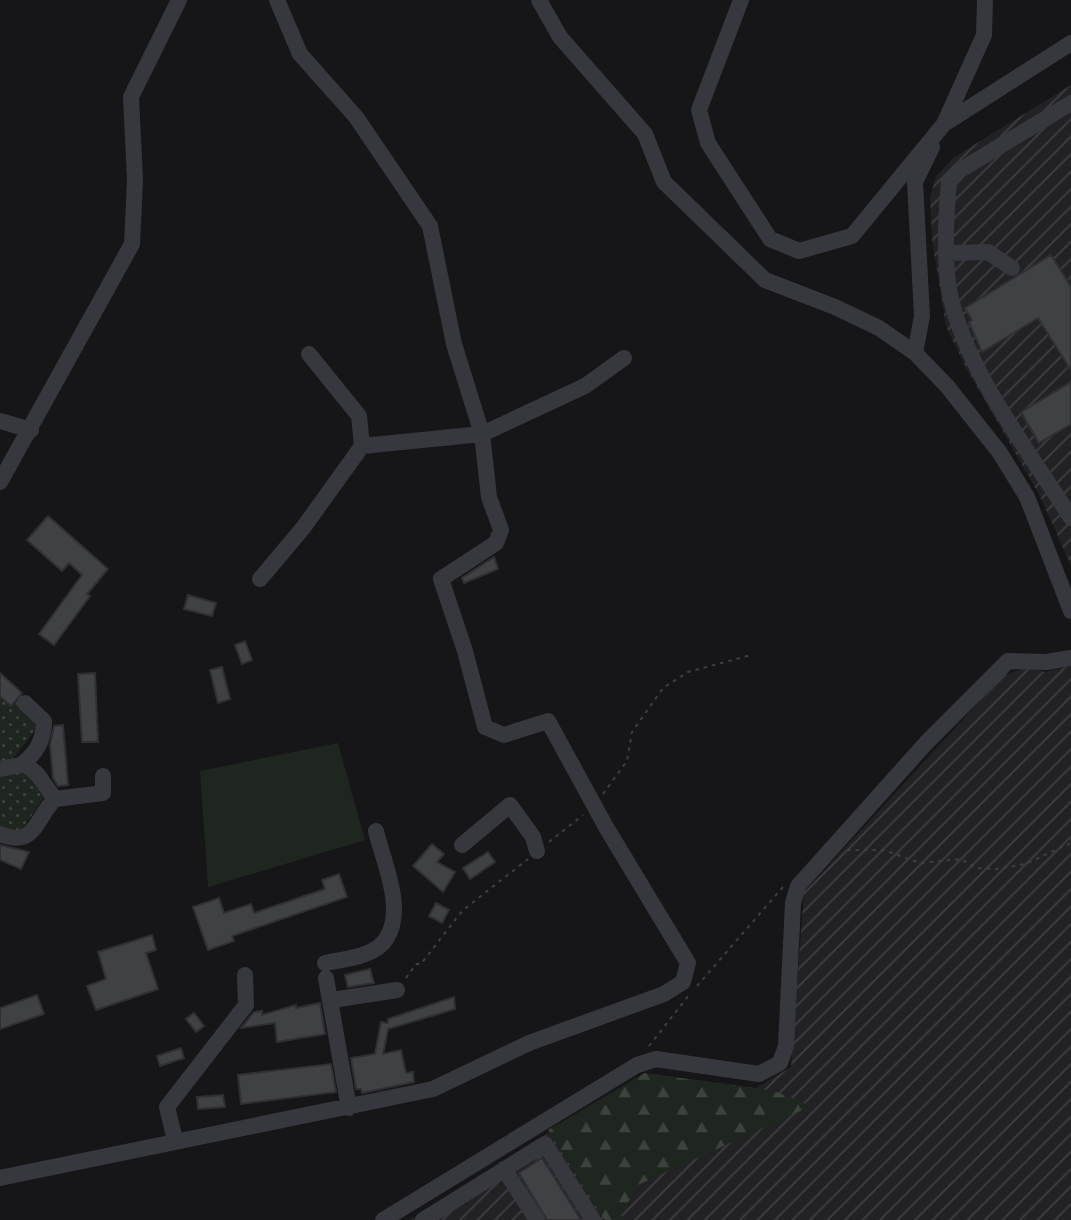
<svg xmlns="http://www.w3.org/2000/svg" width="1071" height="1220" viewBox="0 0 1071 1220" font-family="'PT Sans',sans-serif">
  <defs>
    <pattern id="industrial-furrows" width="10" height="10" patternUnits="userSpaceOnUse" patternTransform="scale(1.75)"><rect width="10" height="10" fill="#222225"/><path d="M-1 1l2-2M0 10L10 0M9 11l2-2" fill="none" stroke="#3f3f43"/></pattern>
    <pattern id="green-dots" width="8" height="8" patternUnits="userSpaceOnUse" patternTransform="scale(1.75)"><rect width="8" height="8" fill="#1e261f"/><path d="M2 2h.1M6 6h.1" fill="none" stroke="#3c433d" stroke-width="1.8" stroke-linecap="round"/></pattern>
    <pattern id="forest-firs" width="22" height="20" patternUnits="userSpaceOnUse" patternTransform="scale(1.75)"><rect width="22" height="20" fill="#1e261f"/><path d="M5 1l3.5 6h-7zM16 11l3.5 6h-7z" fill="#3c433d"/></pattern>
  </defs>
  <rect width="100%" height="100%" fill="#161618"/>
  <path fill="url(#industrial-furrows)" d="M1071,85V566L1039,494L966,368L946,326L932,240L930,197L936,177L953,158Z
    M1029,666L1044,672L1071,666V1220H409L645,1073L756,1088L791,1067L804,892L1003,676Z"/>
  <path fill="url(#green-dots)" d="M0,696L11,706L17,700L42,722L10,762L0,763Z
    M22,767L45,796L19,834L0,829V773Z"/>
  <path fill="url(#forest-firs)" d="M645,1073L774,1091L811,1106L638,1185L621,1215L624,1220H605L548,1130Z"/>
  <path fill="#1e261f" d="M338,743L365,840L208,887L200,771Z"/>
  <path fill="#404145" stroke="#303034" stroke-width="2" d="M1051,255L1071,287V370L1038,318L982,352L969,322L972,320L965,308Z
    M1071,382V424L1039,443L1021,412Z
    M48,516L108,569L87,594L90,596L54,645L39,634L82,575L69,563L62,571L27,540Z
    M494,557L498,569L464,583L462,578Z
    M188,595L216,603L212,616L184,609Z
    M245,641L252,660L242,664L235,645Z
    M222,667L230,699L218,703L210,670Z
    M0,673L22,693L11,706L0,696Z
    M95,673L98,742H82L78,674Z
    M63,725L68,785L58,786L53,778L50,745L54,726Z
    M432,844L444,854L437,862L455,872L443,892L413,866Z
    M0,845L29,852L21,869L0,860Z
    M488,852L495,862L470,879L463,868Z
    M339,874L347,897L232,936L234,941L208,950L193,907L219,898L224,913L251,904L254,913L325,889L322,880Z
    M436,903L449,910L442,923L429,916Z
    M152,935L156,950L146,953L158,989L96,1010L87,986L106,979L98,952Z
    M370,969L374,983L348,987L345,975Z
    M37,995L44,1014L0,1029V1008Z
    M454,997L455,1009L388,1029L383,1054L401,1050L406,1073L413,1072L414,1082L362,1093L361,1089H356L351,1058L375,1054L381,1022L388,1023V1019Z
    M320,1003L325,1034L277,1042L275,1023L241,1028L254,1012L262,1011V1015L296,1005V1008Z
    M194,1013L204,1026L196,1032L186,1019Z
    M181,1048L184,1058L160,1066L157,1056Z
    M331,1064L336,1092L241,1104L238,1075Z
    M223,1095L225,1107L198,1109L197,1097Z
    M542,1158L581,1220H547L519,1173Z"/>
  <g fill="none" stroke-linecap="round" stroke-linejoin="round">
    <path stroke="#3d3f44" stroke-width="2" stroke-dasharray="3.5 5" stroke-linecap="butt" d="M603,794L627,761L632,732L663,688L688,672L751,655
      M549,842L583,815
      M847,850H884L920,863L961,859L976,868L996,869L1025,864L1071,843
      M406,978L416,964H421L462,911L528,859
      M697,986L783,887
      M649,1046L689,995"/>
    <path stroke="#37383d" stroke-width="16" d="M539,0L560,37L645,134L664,182L765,280L835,307L879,328L915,353L947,386L1000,453L1027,497L1071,611
      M741,0L699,110L708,143L770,239L799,251L852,236L944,124L1071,43
      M1071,103L959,171L949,182C946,214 944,251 948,283C960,364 1028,449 1071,518
      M944,124L984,35L985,0
      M947,253L988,252L1012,268
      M915,353L922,316L915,182L932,147
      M309,354L359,416L362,446
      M0,421L31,430
      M0,482L132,244L135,180L131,97L179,0
      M260,579L303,528L362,446L482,434L585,386L624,358
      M22,764C37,753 44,739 44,721L25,703
      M0,769L26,764L38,775L55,799
      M0,834C36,848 34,820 55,799L103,793V776
      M462,845L510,805L533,837L537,851
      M325,963C344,959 375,957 386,939C406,910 383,861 376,831
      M326,978L349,1108
      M332,1000L397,990
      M175,1140L167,1107L246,1005L245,975
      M504,1169L537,1220
      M0,1178L433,1089L529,1043L664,994L683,982L688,963L606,827L548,721L504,735L485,727L465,651L441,579L496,543L501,530L489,497L482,434L454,344L430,226L356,117L300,54L277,0
      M383,1220L637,1065L656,1059L759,1074L780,1063L786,1046L793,903L798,886L926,743L1008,661L1046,662L1071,658
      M423,1220L545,1144L593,1220"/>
  </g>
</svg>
